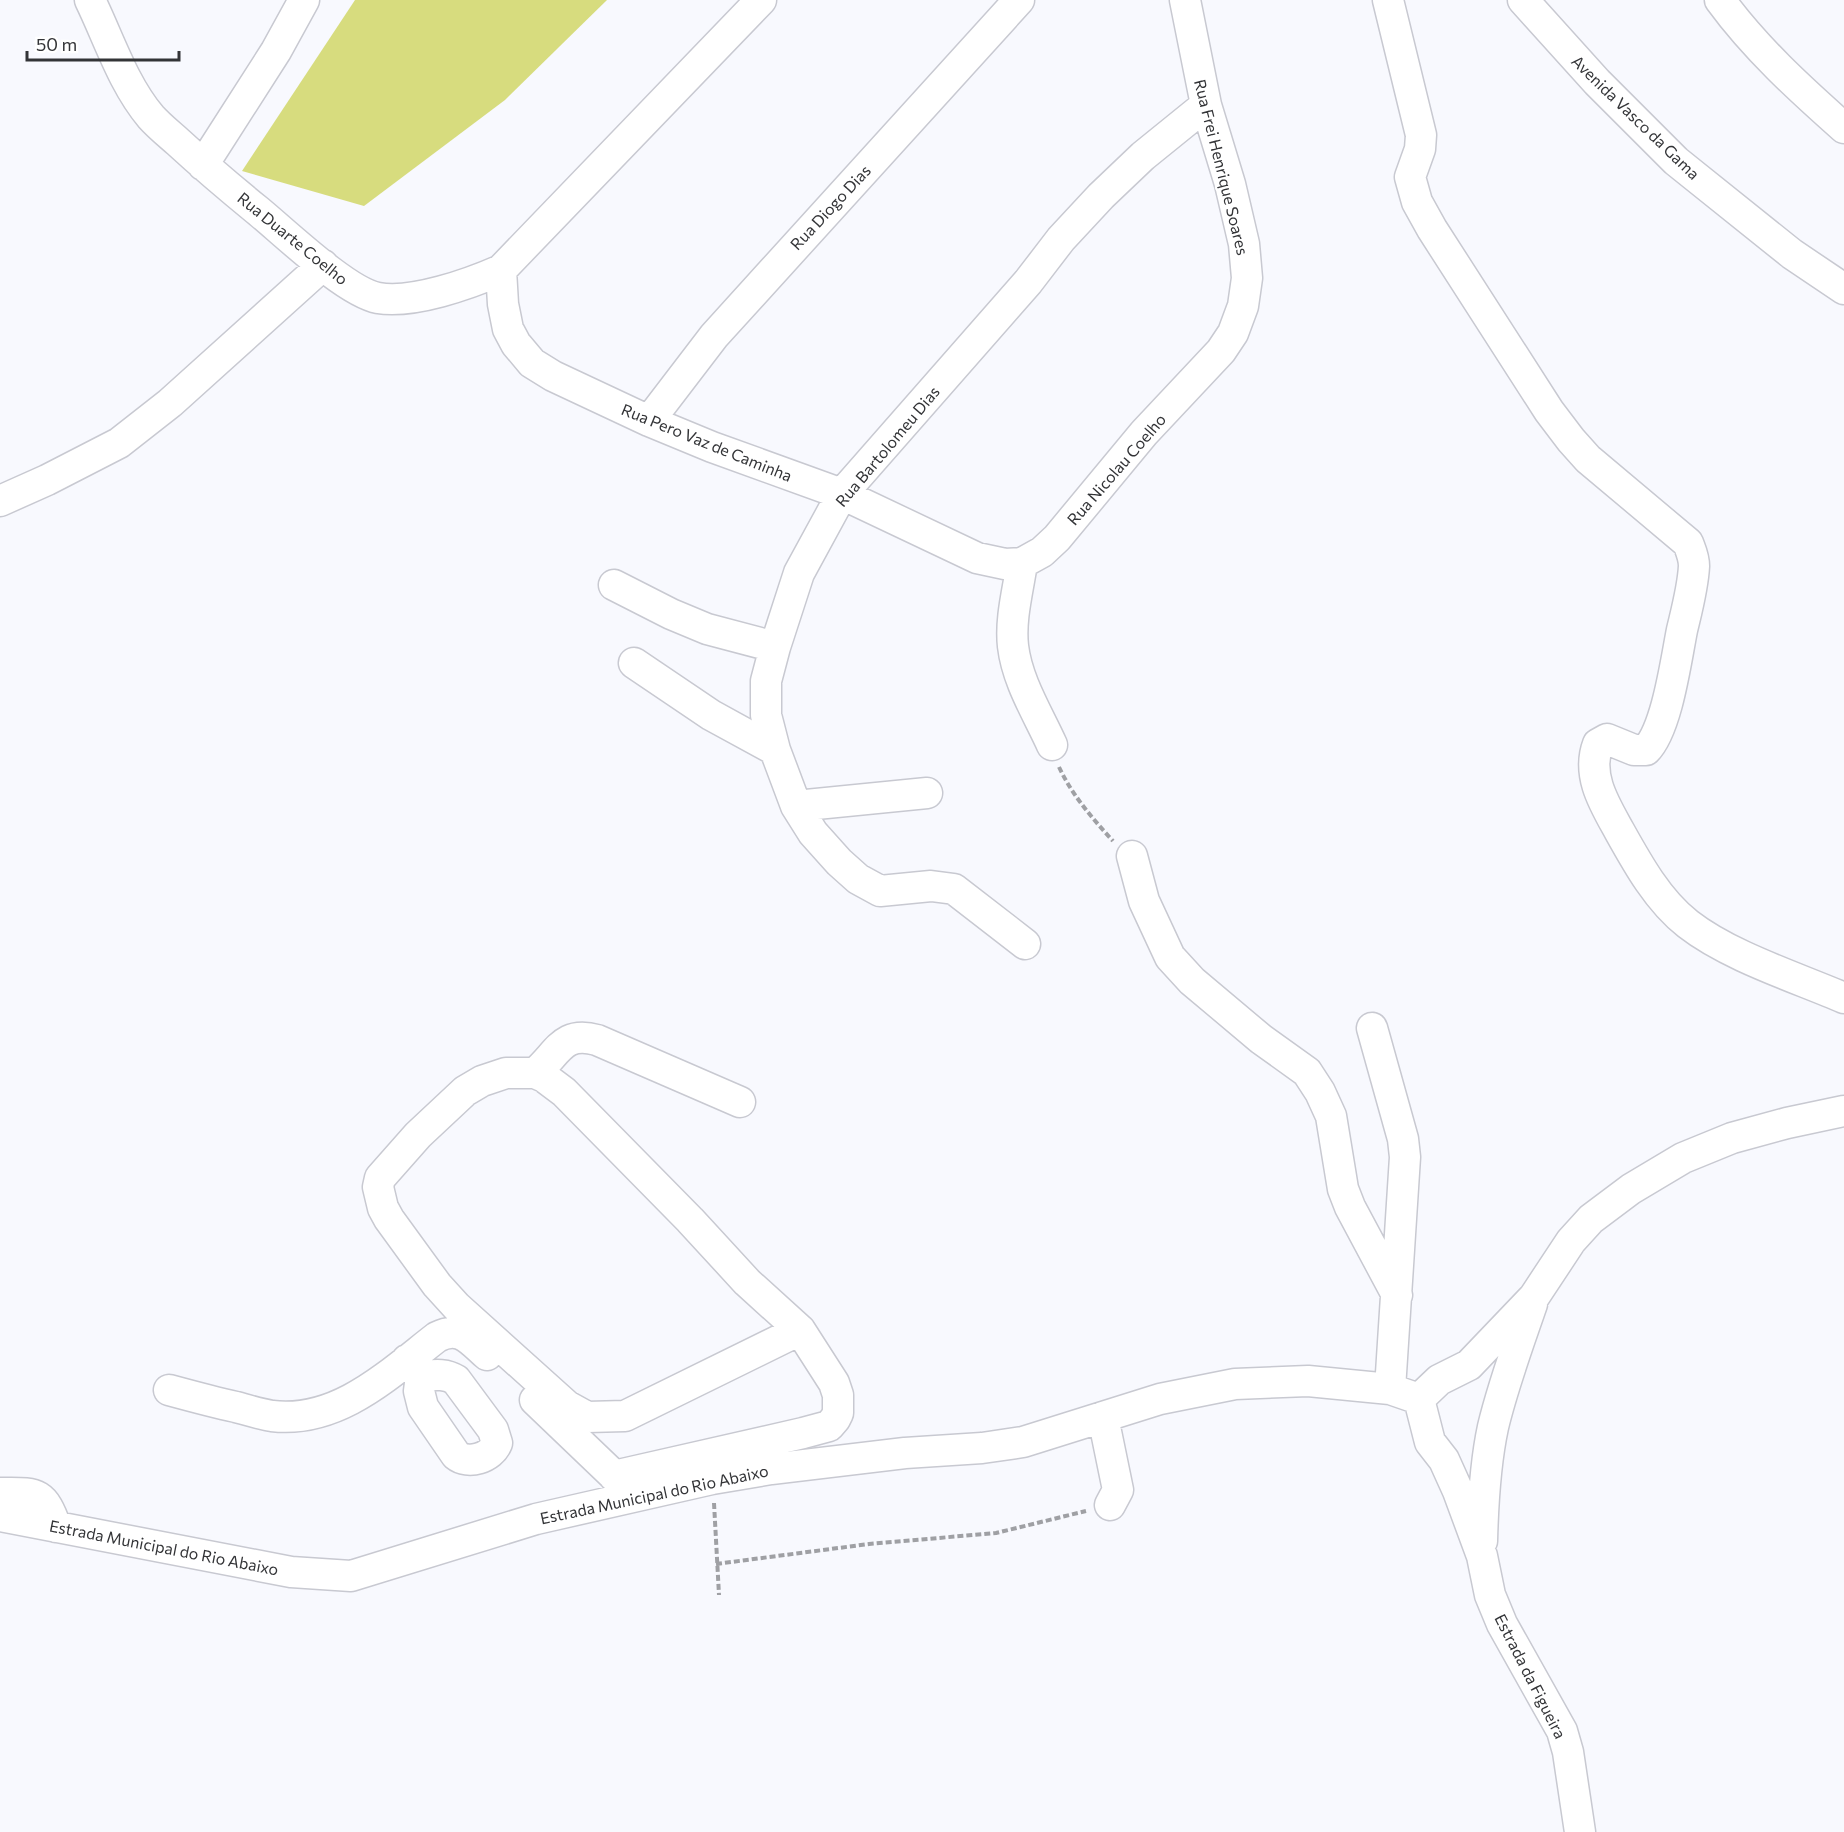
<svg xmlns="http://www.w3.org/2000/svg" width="1844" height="1832" viewBox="0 0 1844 1832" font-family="Commissioner,sans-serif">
  <rect width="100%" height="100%" fill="#f8f9fe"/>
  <path fill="#d7dc7e" d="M355,0H607L505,100L364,206L242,171Z"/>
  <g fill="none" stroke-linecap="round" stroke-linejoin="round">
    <g stroke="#c8c9d1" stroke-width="33">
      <path id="minor" d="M90,0C109,39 123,84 151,117C159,126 169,134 178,142C203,165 230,188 257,210C284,232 346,292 378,298C413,304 469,284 501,270L761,0
        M1388,0L1421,135L1420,149L1410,177L1417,202L1432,229L1549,411L1571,440L1588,459L1688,543C1691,551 1694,557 1694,566C1693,587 1687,609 1682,630C1676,660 1667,729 1646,750H1634L1607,739L1598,744C1587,773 1602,800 1616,825C1635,859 1656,899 1688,924C1729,956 1795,977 1844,998
        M1523,0L1597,82L1676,161L1792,254L1844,289
        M1720,0C1755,48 1800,89 1844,128
        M203,165L276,51L304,0
        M501,270L503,304L508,329L516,344L532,363L553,376L649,421L712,447L842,494L977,558L1005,564L1022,563L1042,552L1057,538L1144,433L1221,351L1233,333L1243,306L1247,278L1244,244L1230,184L1206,105L1185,0
        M649,421L714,336L1019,0
        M0,501L47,480L119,443L170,403L323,265
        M1022,563C1018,590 1010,619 1013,646C1017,681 1038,714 1052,745
        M614,585L671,614L707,629L775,647
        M634,663L711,715L775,750
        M796,806L927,793
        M1132,856L1144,901L1170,957L1192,981L1261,1039L1307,1072L1320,1092L1331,1116L1343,1189L1350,1207L1397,1295
        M1025,944L954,889L931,886L880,891L858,879L839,862L813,833L796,806L775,750L766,715V681L775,647L799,573L842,494L1028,282L1061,239L1101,196L1143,156L1206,105
        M1372,1028L1403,1139L1405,1157L1390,1389
        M535,1073C558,1054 562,1030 597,1040L740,1102
        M407,1360L421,1376L419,1391L423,1407L456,1455C468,1465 491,1458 497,1443L493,1430L456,1380C445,1373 434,1375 421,1376
        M169,1390C191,1396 213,1402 236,1407C247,1410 260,1414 272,1416C338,1424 389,1374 437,1337C460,1325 470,1340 487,1355
        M1419,1399L1439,1380L1469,1365L1534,1297L1571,1241L1591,1219L1631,1189L1683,1158L1732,1138L1787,1123L1844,1111
        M1419,1399L1430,1442L1444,1460L1458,1491L1482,1556L1490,1595L1502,1624L1562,1731L1568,1752L1580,1832
        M535,1400L628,1489
        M1103,1417L1118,1490L1110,1505
        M614,1476L803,1433L829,1426L835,1419L838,1413V1395L834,1383L800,1330L747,1282L690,1220L564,1092L544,1077L535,1073H506L482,1081L465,1091L418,1135L380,1178L378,1187L383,1208L389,1219L437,1285L457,1307L567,1406L587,1417L625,1416L800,1330
        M0,1493C36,1493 43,1490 56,1527
        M0,1516L291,1572L351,1576L536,1519L712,1479L771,1469L905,1453L982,1448L1023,1442L1160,1399L1235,1384L1308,1381L1390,1389L1419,1399
        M1482,1541C1483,1502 1485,1464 1493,1427C1503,1385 1518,1345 1532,1304"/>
    </g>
    <path stroke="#9fa0a4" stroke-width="4" stroke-dasharray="6 3" stroke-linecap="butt" d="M1059,767C1072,795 1092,818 1113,841
      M714,1503L719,1595
      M716,1564L869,1544L996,1533L1086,1511"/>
    <use href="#minor" stroke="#fff" stroke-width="30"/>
  </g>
  <g text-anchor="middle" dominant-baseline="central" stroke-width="4.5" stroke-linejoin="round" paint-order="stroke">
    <g font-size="16" fill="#333437" stroke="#fff">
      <text transform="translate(1636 117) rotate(44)">Avenida Vasco da Gama</text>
      <text transform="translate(1222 167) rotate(76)">Rua Frei Henrique Soares</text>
      <text transform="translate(830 207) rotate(-47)">Rua Diogo Dias</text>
      <text transform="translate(293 238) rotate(39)">Rua Duarte Coelho</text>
      <text transform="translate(707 442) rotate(22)">Rua Pero Vaz de Caminha</text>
      <text transform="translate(887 446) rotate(-50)">Rua Bartolomeu Dias</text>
      <text transform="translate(1116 469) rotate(-49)">Rua Nicolau Coelho</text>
      <text transform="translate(654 1494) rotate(-12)">Estrada Municipal do Rio Abaixo</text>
      <text transform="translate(164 1547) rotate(11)">Estrada Municipal do Rio Abaixo</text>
      <text transform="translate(1531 1676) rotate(63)">Estrada da Figueira</text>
    </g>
  </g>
  <path d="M27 51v9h152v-9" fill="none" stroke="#333437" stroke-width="3"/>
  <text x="36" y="51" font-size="18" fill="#333437" stroke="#ffffff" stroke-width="4.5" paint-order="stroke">50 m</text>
</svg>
